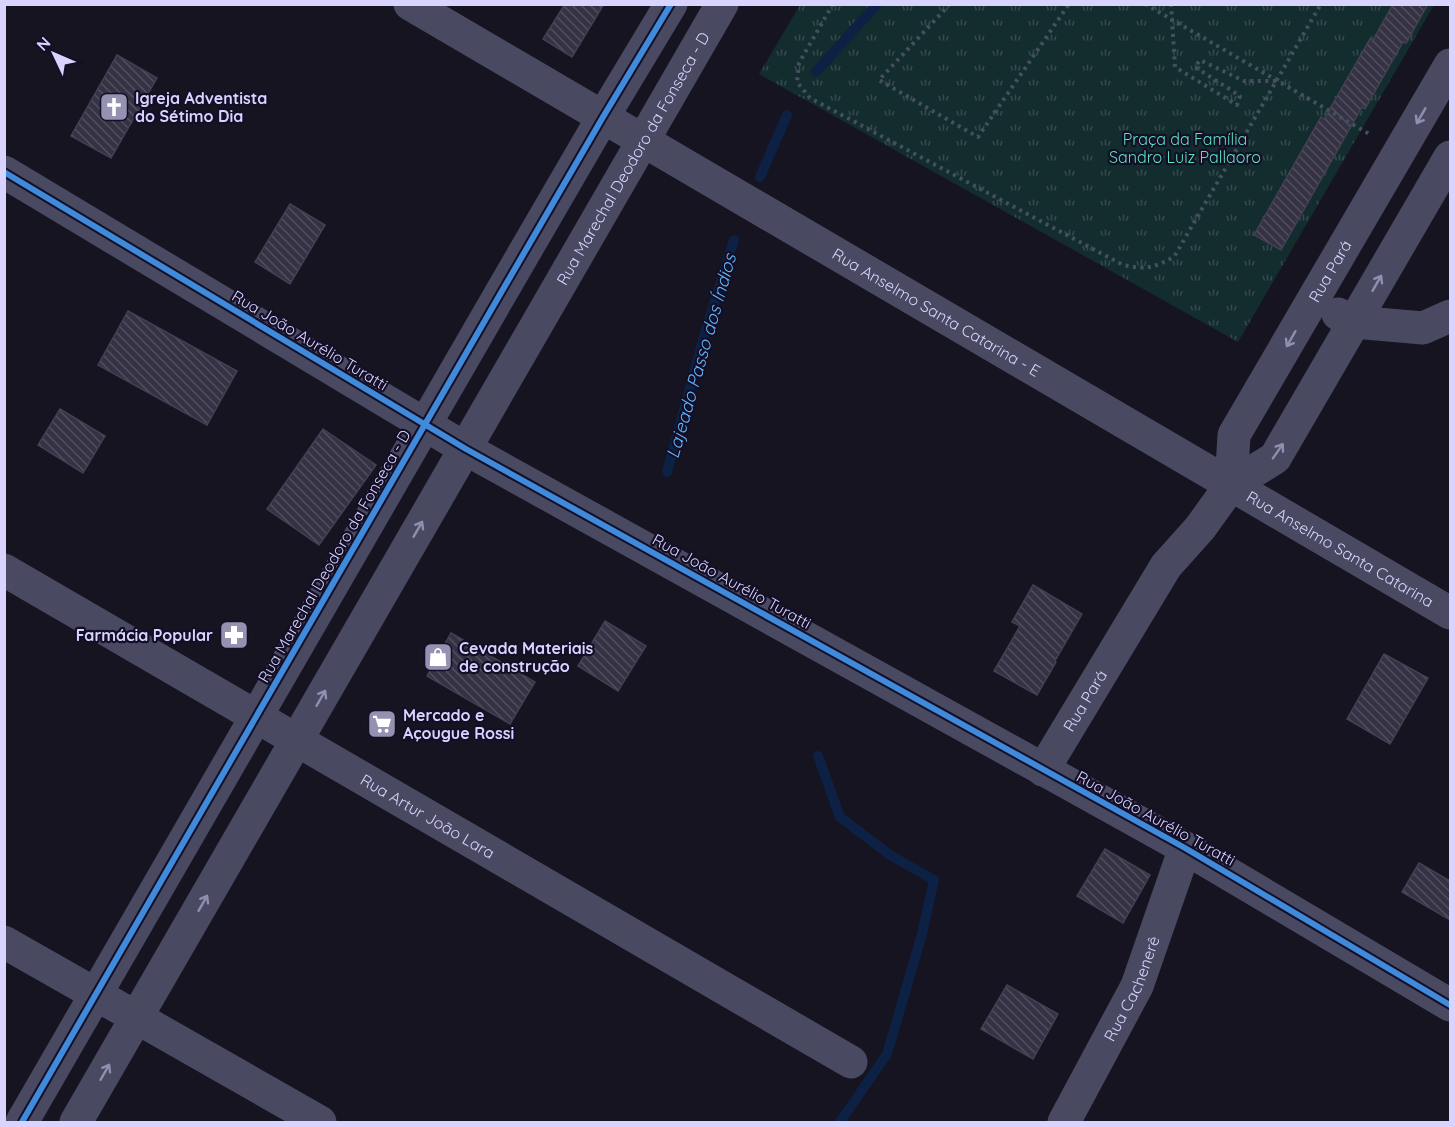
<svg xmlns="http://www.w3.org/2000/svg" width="1455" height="1127" viewBox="0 0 1455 1127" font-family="Quicksand,sans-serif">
  <defs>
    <pattern id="park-tufts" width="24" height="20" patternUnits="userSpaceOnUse" patternTransform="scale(1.5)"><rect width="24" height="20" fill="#132c2d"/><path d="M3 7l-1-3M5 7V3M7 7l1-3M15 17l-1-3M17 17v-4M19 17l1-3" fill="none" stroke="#354a4c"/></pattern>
    <pattern id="building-back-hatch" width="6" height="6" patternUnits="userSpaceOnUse" patternTransform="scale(1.5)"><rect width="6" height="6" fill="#343243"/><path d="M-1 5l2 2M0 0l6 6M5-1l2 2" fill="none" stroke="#514f5f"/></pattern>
  </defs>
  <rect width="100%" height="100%" fill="#161421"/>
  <path fill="url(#park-tufts)" d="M800,5H1434L1238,342L759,74Z"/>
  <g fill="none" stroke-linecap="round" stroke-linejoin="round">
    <path stroke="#0d2144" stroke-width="10" d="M816,72L877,4
      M760,177L787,115
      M667,472L705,333L734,240
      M818,756L840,817L890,855L934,880L922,934L887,1054L840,1122"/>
  </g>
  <path fill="url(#building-back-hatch)" stroke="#433f54" stroke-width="1.5" d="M565,4H604L572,57L543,39Z
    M1393,4H1428L1406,43L1403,42L1365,109L1362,107L1281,250L1254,235L1321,117L1324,119L1370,39L1373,40Z
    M117,55L157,78L111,158L71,136Z
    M290,204L325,225L290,284L255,262Z
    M128,311L237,371L207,425L98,365Z
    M60,409L105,436L83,473L38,445Z
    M323,429L376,465L319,545L267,509Z
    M1033,585L1082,614L1055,661L1056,662L1037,695L994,671L1020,626L1012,622Z
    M605,621L646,646L618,691L578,666Z
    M451,633L535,682L510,724L427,676Z
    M1384,654L1428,678L1390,744L1347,719Z
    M1105,849L1150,875L1123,923L1077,896Z
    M1419,863L1450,881V920L1402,892Z
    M1007,985L1058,1014L1033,1059L981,1029Z"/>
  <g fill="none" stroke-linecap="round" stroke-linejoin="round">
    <path stroke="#44505f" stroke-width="4" stroke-dasharray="3 4.5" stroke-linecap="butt" d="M833,4L799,63L797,82L810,98L1123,265C1148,270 1152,268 1174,257L1321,4
      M950,4L879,80L978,137L1069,4
      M1145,4L1371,135
      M1171,4L1175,67L1237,105L1240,96L1195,67L1200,60L1244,81H1276"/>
    <g stroke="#4a4962" stroke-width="33">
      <path id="s1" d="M410,4L1450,613"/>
      <path d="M4,172L466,449L1185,848L1450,1005"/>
      <path d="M1338,314L1354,322L1423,328L1450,316"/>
      <path id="s2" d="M1231,485L1234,435L1450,65"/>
      <path id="s3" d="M4,570L851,1062"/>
      <path id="s4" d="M1043,770L1166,566L1200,528L1231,485L1275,458L1450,157"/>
      <path d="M4,942L320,1122"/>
      <path d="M22,1122L502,291L603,117L671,4"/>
      <path id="s5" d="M76,1122L722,4"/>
      <path id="s6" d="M1064,1122L1137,986L1185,848"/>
    </g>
    <g stroke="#130f26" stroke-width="10">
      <path id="cycleway" d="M4,172L466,449L1185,848L1450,1005
        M22,1122L502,291L603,117L671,4"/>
    </g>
    <use href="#cycleway" stroke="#408adc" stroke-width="6"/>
  </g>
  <defs><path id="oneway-shaft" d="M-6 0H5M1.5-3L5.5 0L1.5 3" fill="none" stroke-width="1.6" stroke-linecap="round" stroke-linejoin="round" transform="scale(1.5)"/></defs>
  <g stroke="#928eb0">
    <use href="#oneway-shaft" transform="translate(1421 116) rotate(120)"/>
    <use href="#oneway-shaft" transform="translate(1377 283) rotate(-60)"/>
    <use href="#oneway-shaft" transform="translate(1291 339) rotate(120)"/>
    <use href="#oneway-shaft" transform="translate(1278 451) rotate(-55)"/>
    <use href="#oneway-shaft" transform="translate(418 529) rotate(-60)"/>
    <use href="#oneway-shaft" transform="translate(321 698) rotate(-60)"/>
    <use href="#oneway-shaft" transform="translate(203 903) rotate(-60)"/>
    <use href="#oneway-shaft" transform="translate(105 1072) rotate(-60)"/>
  </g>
  <defs>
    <g id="church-square" transform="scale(1.5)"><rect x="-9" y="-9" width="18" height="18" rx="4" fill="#9591b1" stroke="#130f26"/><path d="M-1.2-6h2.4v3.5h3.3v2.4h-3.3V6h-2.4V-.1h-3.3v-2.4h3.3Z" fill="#fff"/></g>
    <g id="pharmacy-square" transform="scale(1.5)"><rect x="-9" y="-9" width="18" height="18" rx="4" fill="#9591b1" stroke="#130f26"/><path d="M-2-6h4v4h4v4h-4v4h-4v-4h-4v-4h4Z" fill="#fff"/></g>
    <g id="shop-square" transform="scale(1.5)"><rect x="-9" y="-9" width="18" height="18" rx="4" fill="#9591b1" stroke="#130f26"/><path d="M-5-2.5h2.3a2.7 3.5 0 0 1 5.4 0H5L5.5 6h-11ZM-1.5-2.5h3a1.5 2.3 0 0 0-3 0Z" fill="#fff"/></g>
    <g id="supermarket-square" transform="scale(1.5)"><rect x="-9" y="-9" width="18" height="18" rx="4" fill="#9591b1" stroke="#130f26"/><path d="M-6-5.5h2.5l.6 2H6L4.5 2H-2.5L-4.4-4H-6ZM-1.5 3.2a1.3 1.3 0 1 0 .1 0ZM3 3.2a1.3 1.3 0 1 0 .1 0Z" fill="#fff"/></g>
  </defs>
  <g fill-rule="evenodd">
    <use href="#church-square" x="114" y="107"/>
    <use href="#pharmacy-square" x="234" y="635"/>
    <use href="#shop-square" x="438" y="657"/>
    <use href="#supermarket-square" x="382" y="724"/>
  </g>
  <g text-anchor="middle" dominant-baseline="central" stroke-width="4.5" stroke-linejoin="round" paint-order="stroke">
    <g font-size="16" font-weight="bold" fill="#d9d4ff" stroke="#130f26" text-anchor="start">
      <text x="135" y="98">Igreja Adventista<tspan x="135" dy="18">do Sétimo Dia</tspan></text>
      <text x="213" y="635" text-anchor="end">Farmácia Popular</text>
      <text x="459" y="648">Cevada Materiais<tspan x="459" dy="18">de construção</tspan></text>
      <text x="403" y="715">Mercado e<tspan x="403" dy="18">Açougue Rossi</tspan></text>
    </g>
    <g font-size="16" fill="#5fe0c0" stroke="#130f26">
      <text x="1185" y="139">Praça da Família<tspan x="1185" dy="18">Sandro Luiz Pallaoro</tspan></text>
    </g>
    <g font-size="16" fill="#d9d4ff" stroke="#130f26">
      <text stroke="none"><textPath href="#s5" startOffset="1113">Rua Marechal Deodoro da Fonseca - D</textPath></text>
      <text stroke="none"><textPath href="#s2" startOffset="240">Rua Pará</textPath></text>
      <text stroke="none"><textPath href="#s1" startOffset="610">Rua Anselmo Santa Catarina - E</textPath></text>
      <text transform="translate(310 340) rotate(31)">Rua João Aurélio Turatti</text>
      <text stroke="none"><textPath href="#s1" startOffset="1078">Rua Anselmo Santa Catarina</textPath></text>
      <text transform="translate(334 556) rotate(-60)">Rua Marechal Deodoro da Fonseca - D</text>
      <text transform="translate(732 581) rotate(29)">Rua João Aurélio Turatti</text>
      <text stroke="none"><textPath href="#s4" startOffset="81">Rua Pará</textPath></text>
      <text stroke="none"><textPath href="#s3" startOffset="490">Rua Artur João Lara</textPath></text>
      <text transform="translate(1156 818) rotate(29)">Rua João Aurélio Turatti</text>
      <text stroke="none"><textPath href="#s6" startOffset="150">Rua Cachenerê</textPath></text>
    </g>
    <g font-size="18" font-style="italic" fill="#62b6ff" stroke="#130f26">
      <text transform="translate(701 356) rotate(-74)">Lajeado Passo dos Índios</text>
    </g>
  </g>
  <rect width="1455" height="1127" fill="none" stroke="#d9d4ff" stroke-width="12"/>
  <g transform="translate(54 54) rotate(314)" stroke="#130f26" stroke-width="4.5" paint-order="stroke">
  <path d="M0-4.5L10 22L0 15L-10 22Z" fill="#d9d4ff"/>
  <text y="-9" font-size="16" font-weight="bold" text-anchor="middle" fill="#d9d4ff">N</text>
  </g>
</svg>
